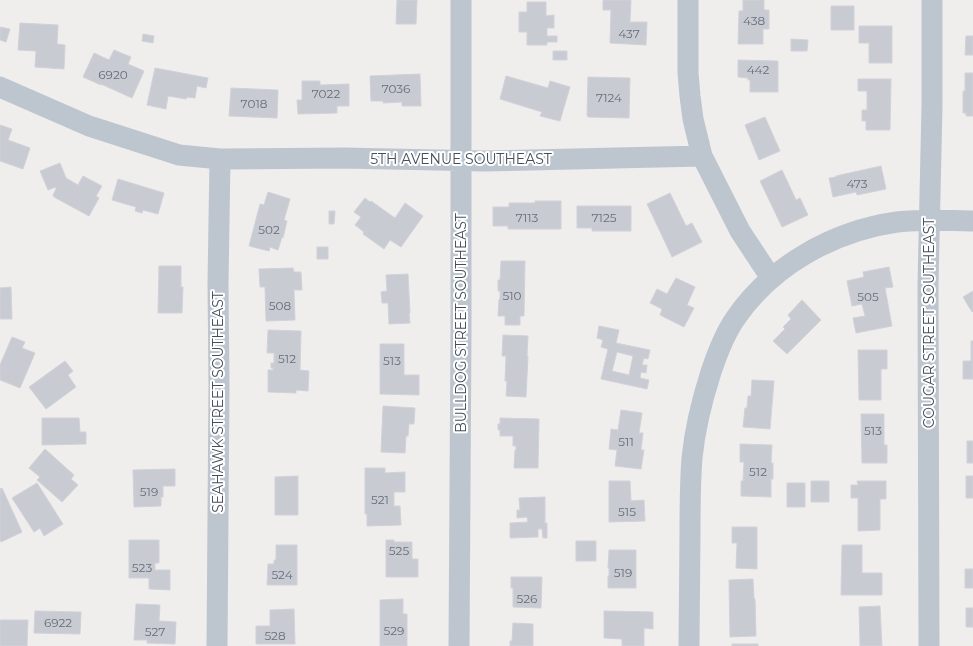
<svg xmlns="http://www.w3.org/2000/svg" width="973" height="646" viewBox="0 0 973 646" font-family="Montserrat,sans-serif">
  <rect width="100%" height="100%" fill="#f0eded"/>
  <path fill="#c9cbd3" stroke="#d1d2d9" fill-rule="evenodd" d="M397,0H417L416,24H396Z
    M603,0H631L630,22H647L646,45L610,43L611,10H603Z
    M743,0H764V10H769V29H763V44H738L739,11H743Z
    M527,2H546V16L554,15V28H547V36H557V42H547V45H527V32H519V12H527Z
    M831,6H854V30H831Z
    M20,23L58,25L57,44L65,45L64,69L35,67L36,51L18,50Z
    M859,26H892V63H869V43H859Z
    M0,27L10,29L6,42L0,40Z
    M143,34L154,36L153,43L142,41Z
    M966,36H973V55H965Z
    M791,39L808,40L807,51H791Z
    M114,50L131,57L128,64L144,71L132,98L101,84V85L83,77L94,53L109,60Z
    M553,51H567V60H553Z
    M738,60L778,61V92H750V80H748V78L738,77Z
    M155,68L208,78L206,88L197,86L195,98L187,97L186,99L168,96L166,109L147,105Z
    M965,73H973V116H966V113H963V91H965Z
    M420,74L421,106H402V102L383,103V101H371L370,76Z
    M506,76L548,88L550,81L570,87L560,121L540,116L542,112L500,99Z
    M588,77L630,78L629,118L588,117L587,115Z
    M858,79H891L890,130H866V121H862V110H867V91H858Z
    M302,81H320V85L349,84V106H337V113L298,114L297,100H302Z
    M231,88L278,90L277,118L229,116Z
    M765,117L780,151L759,160L745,125Z
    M0,125L12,129L8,140L30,148L23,169L0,161Z
    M60,163L66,178L78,185L83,176L102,186L96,196L99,198L89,216L54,197L53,195L56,189V187L48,190L40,171Z
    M881,166L886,189L857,195L856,192L833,197L829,178L836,177V176Z
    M782,170L796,200L800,198L808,215L782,227L760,181Z
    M118,179L164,193L158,214L143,210L142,213L135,211L136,207L112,200Z
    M268,192L290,199L284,220L287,221L283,238L282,237L278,250L270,247L269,251L249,246L260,204L264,205Z
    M670,193L686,226L692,223L702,242L672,257L647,204Z
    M365,198L370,202L371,201L395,218L405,203L423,216L401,247L390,240L384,249L363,234L364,232L355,225L361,217L354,212Z
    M535,201H561V229H508V226H493V207H509V203H535Z
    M577,206H631V231H592V228H577Z
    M329,211H335L334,224H329Z
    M317,247H328V259H317Z
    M501,261H525L524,316H520V325H505V316H498L499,299H500V291H498V280H500Z
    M159,266H181V287H183L182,313H158Z
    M889,267L893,287L885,288L892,326L856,333L853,318L865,316L862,304L852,306L847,281L864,277L863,272Z
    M293,268L294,272H301L302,290H294L295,320L266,321L265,287H260L259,269Z
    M408,274L410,313H409L410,323L389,324L388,303H382L381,292L387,291L386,275Z
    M676,278L695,287L687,305L694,308L684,327L660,315L662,309L650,303L657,289L667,294Z
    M11,287L12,319H0V288Z
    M973,291V311L972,312L963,297Z
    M802,300L821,320L787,354L773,341L785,329L783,327L791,319L788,315Z
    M599,326L619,330L616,343L650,350L648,359L644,358L642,365H647L646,373L641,372L640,378L649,380L647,389L601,379L608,349L601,347L603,340L597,338ZM617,352L633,356L629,375L612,371Z
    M268,330L301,331L300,370L309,371L308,391L296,390V393L268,392V370H273V368H271V363H274V353H267Z
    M503,335L528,336L527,356H528L526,397L506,396L507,381H505L506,356H502Z
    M12,337L25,342L22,348L35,353L20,388L0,380V365Z
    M971,341H973V379H963V361H971Z
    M380,344H404V375H419V395L380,394Z
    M858,350H887V369H881V400H859Z
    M65,361L73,371L68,375L76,387L46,409L29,387Z
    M752,380L774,381L770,429L743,427L745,408H747L748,396H751Z
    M383,406L415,408L414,424H409L408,436H406L405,453L381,452Z
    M621,410L642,413L639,433H643L641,450H644L641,469L615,466L617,450L609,449L611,429L618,430Z
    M861,414H884V445H887V463H862Z
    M42,418H79L80,432H86V444L42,445Z
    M500,418L539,419L538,468H514L515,450H516V446H513V436H500V430H498V424H500Z
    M967,441H973V463H967Z
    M740,444L772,445L771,463H773V479H771V497L741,496V481H743L744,462H740Z
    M45,449L74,475L71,479L78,485L62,502L37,480L40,477L29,468Z
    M365,468H385V473L405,472V492H394V506H400L401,525L367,526V514H365Z
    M175,469V486H163V497H161V506L134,507L133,470Z
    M298,476V515H275V477Z
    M966,476H973V498H966Z
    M609,481H630L631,501L644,500L645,521L609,522Z
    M811,481H829V502H811Z
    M857,481H886V499H880V530L858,531V498H851V485H858Z
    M37,483L63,524L44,536L40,528L34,532L12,498Z
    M787,483H805V507H787Z
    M2,488L22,532L1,542L0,539V489Z
    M545,497V523H547V538H543L542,529H538V537L510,538V523L528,522L527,517L517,518V510H520L519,498Z
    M732,527H757V569L736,568L737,543H732Z
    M129,540H159V563H155V570H170V590L149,589V578H129Z
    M386,540H394V542H412V559H418V577H386Z
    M576,541H596V561H576Z
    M276,545H297V585H267L268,564H274V560H276Z
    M842,545H862V573H882V595H841Z
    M609,550H636V588H608V576H609V568H608Z
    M965,569H973V588H965Z
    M511,577H542L541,608L513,607V588H511Z
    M753,579L754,599H755L756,636L730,637L729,580Z
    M403,599V614H407V646H380V600Z
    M136,604L160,605L159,621L176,622L175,644L147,643V640H134Z
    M880,606L882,646H860L859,607Z
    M966,608H973V627H966Z
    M294,609L295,644H256V626H270V610Z
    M35,611L81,612L80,634L34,633Z
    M604,611L653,612V629L644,628V646H622V639L604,638Z
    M0,620H28L27,646H0Z
    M513,623L533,624V646H510V641H512Z
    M732,644H758V646H732Z"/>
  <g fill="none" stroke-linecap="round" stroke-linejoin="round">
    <path stroke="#bdc6cf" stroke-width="21" d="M688,0V73L690,96L693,119L702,156L740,231L771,278
      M0,87L89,126L179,155L220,159L344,158L484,161L702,156
      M217,646L219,386L218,283L220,159
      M459,646L461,331V0
      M689,646C689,609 690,571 690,534C690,508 690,483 692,458C695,428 702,400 711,372C717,354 724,335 735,319C771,266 833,231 897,222C922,219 948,220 973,221
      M929,646L928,285L932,106V0"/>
  </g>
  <g text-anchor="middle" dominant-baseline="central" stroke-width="4" stroke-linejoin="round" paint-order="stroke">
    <g font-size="12" fill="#666e78">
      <text x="754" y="20">438</text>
      <text x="629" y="33">437</text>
      <text x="758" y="69">442</text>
      <text x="113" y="74">6920</text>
      <text x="396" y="88">7036</text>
      <text x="326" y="93">7022</text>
      <text x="609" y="97">7124</text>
      <text x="254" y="103">7018</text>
      <text x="857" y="183">473</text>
      <text x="527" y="217">7113</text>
      <text x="604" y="217">7125</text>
      <text x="269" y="229">502</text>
      <text x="512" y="295">510</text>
      <text x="868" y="296">505</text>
      <text x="280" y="305">508</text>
      <text x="287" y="358">512</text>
      <text x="392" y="360">513</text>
      <text x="873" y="430">513</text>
      <text x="626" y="441">511</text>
      <text x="758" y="471">512</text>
      <text x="149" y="491">519</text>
      <text x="380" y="499">521</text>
      <text x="627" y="511">515</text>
      <text x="399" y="550">525</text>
      <text x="142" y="567">523</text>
      <text x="623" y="572">519</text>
      <text x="282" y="574">524</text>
      <text x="527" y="598">526</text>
      <text x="58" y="622">6922</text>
      <text x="394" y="630">529</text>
      <text x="155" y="631">527</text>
      <text x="275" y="635">528</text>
    </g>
    <g font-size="14" fill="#454f5a" stroke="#fff">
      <text x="461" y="159">5TH AVENUE SOUTHEAST</text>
      <text transform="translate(461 323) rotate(-90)">BULLDOG STREET SOUTHEAST</text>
      <text transform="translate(929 323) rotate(-90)">COUGAR STREET SOUTHEAST</text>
      <text transform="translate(218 402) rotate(-90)">SEAHAWK STREET SOUTHEAST</text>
    </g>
  </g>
</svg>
